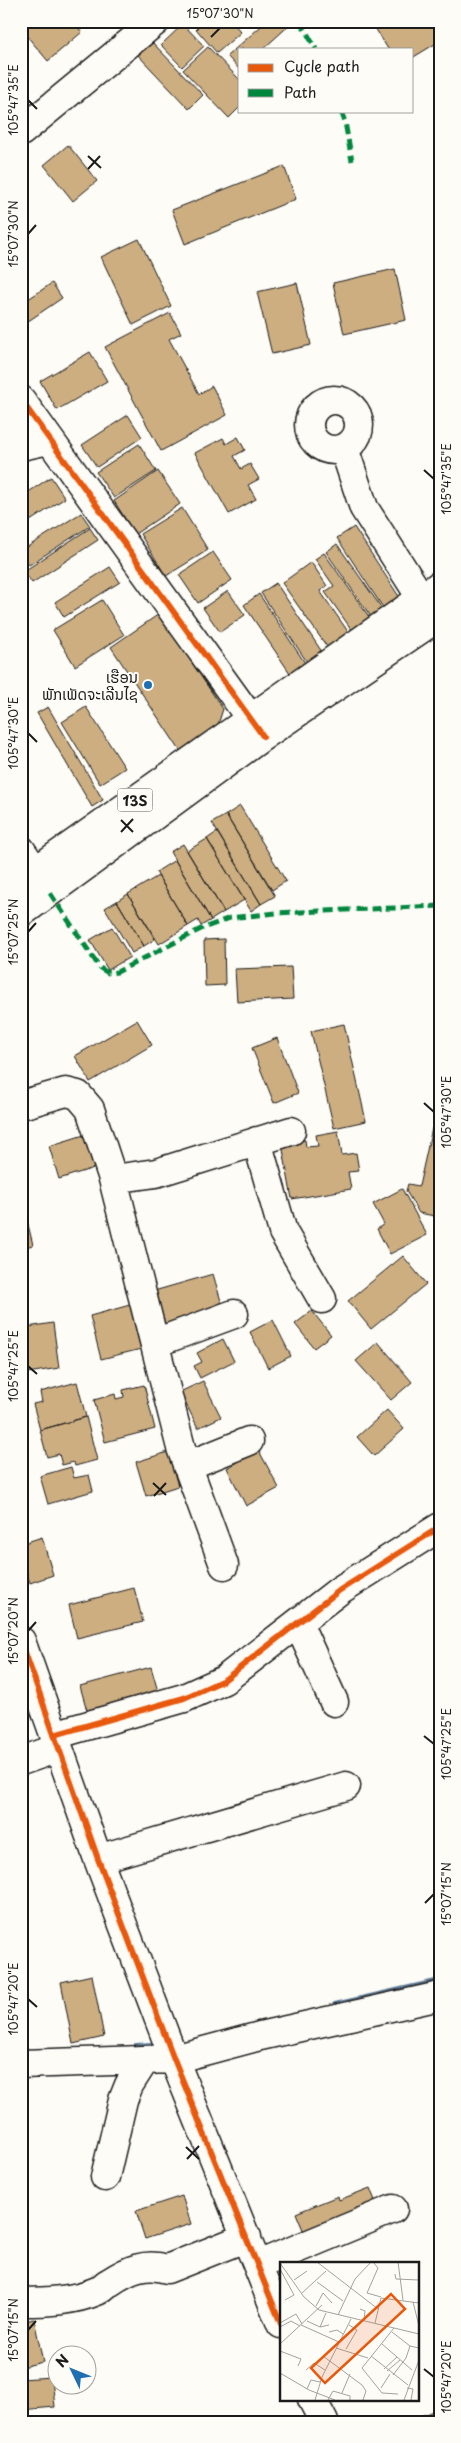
<svg xmlns="http://www.w3.org/2000/svg" width="461" height="2443" viewBox="0 0 461 2443" font-family="'Playpen Sans','Noto Sans Lao',sans-serif">
  <rect width="100%" height="100%" fill="#fdfcf7"/>
  <filter id="ink" filterUnits="userSpaceOnUse"><feTurbulence type="fractalNoise" baseFrequency=".02" numOctaves="2"/><feDisplacementMap in="SourceGraphic" scale="10" xChannelSelector="R" yChannelSelector="G"/><feConvolveMatrix kernelMatrix="1 2 1 2 8 2 1 2 1" color-interpolation-filters="sRGB"/></filter>
  <g filter="url(#ink)">
    <g fill="none" stroke-linecap="round" stroke-linejoin="round">
      <path stroke="#627d98" stroke-width="6" d="M335,2005L440,1981
        M136,2046L151,2045"/>
    </g>
    <path fill="#cdae81" stroke="#1c1c1c" d="M21,21H72L82,32L48,61L21,29Z
      M204,21L212,23L231,21L241,32L217,53L196,29Z
      M267,21H294L263,49H240L239,69L227,56Z
      M371,21H403L407,27L416,21H440V41L412,58V49H388Z
      M183,24L204,46L182,67L161,45Z
      M150,40L203,95L189,109L136,53Z
      M208,47L240,80V107L229,118L183,70Z
      M68,145L97,181L73,201L44,165Z
      M284,166L296,199L185,244L172,210Z
      M21,216L28,226L21,230Z
      M139,239L171,306L133,325L101,257Z
      M395,269L406,320L344,334L333,283Z
      M52,283L62,298L21,326V304Z
      M297,283L311,345L272,354L257,292Z
      M170,313L181,333L169,339L199,394L212,386L227,415L161,451L105,347Z
      M90,352L107,381L57,410L40,381Z
      M128,415L142,437L97,467L82,445Z
      M238,437L245,450L234,456L241,469L250,464L259,479L248,485L256,499L229,514L195,453L223,438L226,444Z
      M139,444L156,471L114,498L96,472Z
      M158,471L180,504L135,534L114,501Z
      M51,477L65,498L21,527V497Z
      M182,508L208,550L166,576L140,534Z
      M81,513L90,526L29,565L21,551Z
      M354,527L400,598L384,609L337,538Z
      M90,528L98,540L32,583L24,571Z
      M337,544L385,613L374,621L326,552Z
      M213,552L232,580L198,603L179,575Z
      M324,553L372,621L354,633L325,592L334,586L315,559Z
      M311,562L327,586L320,591L351,636L330,651L282,583Z
      M110,567L120,582L64,617L55,602Z
      M276,583L326,658L311,668L261,593Z
      M228,591L245,615L220,632L203,608Z
      M259,594L309,669L294,679L244,605Z
      M102,600L124,635L75,666L53,630Z
      M159,614L223,709L215,734L183,755L111,647Z
      M48,707L103,800L92,807L37,713Z
      M86,707L125,768L100,784L62,722Z
      M240,806L286,881L272,890L226,815Z
      M226,815L275,896L261,904L212,823Z
      M217,832L261,904L251,911L207,839Z
      M207,839L244,900L224,912L187,851Z
      M183,844L224,912L211,920L170,852Z
      M175,860L211,920L201,926L198,920L188,926L156,872Z
      M158,876L188,926L159,944L128,894Z
      M128,894L155,939L144,946L117,901Z
      M117,901L144,946L132,953L105,908Z
      M112,927L130,957L108,970L90,940Z
      M224,939L225,985L205,986L204,940Z
      M291,967L293,999L237,1002L235,969Z
      M137,1020L152,1045L90,1082L75,1056Z
      M344,1024L366,1121L334,1128L311,1031Z
      M277,1038L298,1093L274,1103L252,1048Z
      M432,1128L440,1130V1217L419,1213L406,1191L408,1184L419,1186Z
      M338,1131L342,1155L356,1153L359,1171L348,1172L351,1189L292,1199L282,1144L305,1140L306,1147L318,1146L316,1135Z
      M84,1135L94,1168L59,1179L49,1146Z
      M402,1189L427,1235L390,1254L377,1229L384,1224L373,1204Z
      M24,1208L33,1245L21,1248V1209Z
      M403,1256L426,1284L371,1329L348,1301Z
      M213,1274L223,1308L164,1326L154,1291Z
      M130,1305L141,1349L101,1359L90,1316Z
      M312,1311L331,1335L314,1348L295,1324Z
      M273,1320L291,1356L268,1368L250,1332Z
      M53,1323L59,1368L21,1374V1328Z
      M223,1339L234,1361L200,1378L194,1366L202,1362L197,1353Z
      M378,1342L412,1382L391,1400L356,1361Z
      M203,1381L221,1417L198,1428L180,1392Z
      M77,1382L86,1417L40,1430L33,1404L42,1402L40,1392Z
      M144,1385L155,1429L105,1442L94,1400L115,1394L116,1399L124,1397L123,1390Z
      M387,1410L404,1429L374,1456L357,1437Z
      M86,1417L97,1460L75,1466L74,1462L62,1465L59,1454L47,1457L40,1430Z
      M259,1451L279,1488L246,1506L227,1468Z
      M168,1452L178,1486L146,1496L136,1462Z
      M71,1467L74,1478L89,1475L93,1491L48,1504L40,1476Z
      M42,1537L53,1575L30,1583L21,1555V1544Z
      M134,1588L143,1622L77,1638L69,1605Z
      M151,1667L159,1695L88,1714L80,1686Z
      M92,1975L104,2037L73,2044L61,1982Z
      M370,2188L378,2208L306,2237L296,2213L338,2196L339,2200Z
      M182,2196L191,2224L145,2239L136,2211Z
      M34,2319L43,2362L21,2367V2322Z
      M52,2377L55,2407L21,2410V2379Z
      M440,2408V2422H418L416,2418Z"/>
    <g fill="none" stroke-linecap="round" stroke-linejoin="round">
      <g stroke="#1c1c1c" stroke-width="31">
        <path id="minor" d="M21,132L156,21
          M21,400L263,736
          M309 425a25 25 0 1 1 50 0a25 25 0 1 1-50 0Z
          M21,446L48,440
          M344,448L364,508L434,618
          M21,850L36,872
          M21,1105L66,1092L78,1095L90,1109L113,1179L181,1448L224,1565
          M257,1141L283,1232L322,1299
          M113,1179L156,1173L291,1131
          M155,1343L234,1314
          M187,1466L249,1441
          M298,1623L334,1702
          M21,1641L98,1859L174,2059L281,2324
          M54,1735L184,1698L224,1680L340,1590L440,1527
          M21,1761L58,1748
          M98,1859L346,1786
          M21,2064L174,2059L260,2036L440,1996
          M105,2177L123,2100L129,2085L145,2060
          M258,2265L393,2209
          M21,2302C46,2302 74,2301 97,2291C102,2289 105,2284 110,2282C128,2270 146,2262 167,2269L247,2237
          M312,2399L324,2422"/>
      </g>
      <g stroke="#1c1c1c" stroke-width="31">
        <path id="highway" d="M21,881L440,585
          M21,913L263,736L440,616"/>
      </g>
      <use href="#minor" stroke="#fdfcf7" stroke-width="28"/>
      <use href="#highway" stroke="#fdfcf7" stroke-width="28"/>
      <path stroke="#00873e" stroke-width="5" stroke-dasharray="10 5" stroke-linecap="butt" d="M300,21L316,49
        M341,111L345,122L352,161
        M50,893L100,968L108,973L117,972L201,929L230,918L276,913L440,906"/>
      <g stroke="#fdfcf7" stroke-width="9">
        <path id="cycleway" d="M21,400L263,736
          M21,1641L98,1859L174,2059L281,2324
          M54,1735L184,1698L224,1680L340,1590L440,1527"/>
      </g>
      <use href="#cycleway" stroke="#e8590c" stroke-width="6"/>
    </g>
  </g>
  <path fill="none" stroke="#1c1c1c" stroke-width="2" d="M211,37L220,28M28,100L37,109M88,156L101,168M88,169L100,156M28,234L36,225M424,470L434,479M28,733L37,742M121,820L133,832M121,832L133,819M28,932L36,923M424,1103L434,1112M28,1366L37,1374M153,1483L166,1495M154,1496L166,1483M28,1631L36,1622M424,1736L434,1744M425,1903L434,1894M28,1999L37,2007M186,2147L199,2159M187,2159L199,2146M28,2330L36,2321M424,2369L434,2377"/>
  <circle fill="#1f6fb2" stroke="#fdfcf7" stroke-width="2" cx="148" cy="685" r="5"/>
  <g text-anchor="middle" dominant-baseline="central" stroke-width="4" stroke-linejoin="round" paint-order="stroke">
    <rect fill="#fdfcf7" stroke="#605f5e" stroke-width="1" x="117.5" y="788.5" width="35" height="23" rx="4"/>
    <g font-size="14" font-weight="bold" fill="#1c1c1c">
      <text x="135" y="800">13S</text>
    </g>
    <g font-size="15" fill="#1c1c1c" stroke="#fdfcf7" text-anchor="end">
      <text x="138" y="676">ເຮືອນ<tspan x="138" dy="17">ພັກເພັດຈະເລີນໄຊ</tspan></text>
    </g>
  </g>
  <g transform="translate(280 2262)">
    <rect width="139" height="139" fill="#fdfcf7"/>
    <path fill="none" stroke="#a3a29f" stroke-width="1" d="M37,0L98,47M93,0L98,6L87,31L101,35M118,0L123,38M0,1L24,35L39,48L139,72M0,7L14,33L5,38M115,12L116,17L139,18M14,18L27,9M37,20L63,39M22,31L46,9M133,40L139,64M36,44L43,31L52,41M80,47L85,49L84,59M58,53L75,17L91,0M27,59L40,65L49,63M0,61L16,52L22,62M95,61L101,36L139,41M21,63L59,80M0,65L11,59L20,64M40,65L46,51M114,66L82,106L102,131L118,132M49,70L57,68L63,72M112,70L130,84L139,86M0,82L42,43M102,82L132,108M56,86L88,96M66,87L77,68L69,63M0,89L21,97L18,104M43,94L82,123L86,129L83,138M91,94L128,123M104,107L117,95M26,108L34,101L45,108M107,109L120,98M0,111L29,128L55,138M113,113L126,96L130,84M101,126L110,112M127,126L133,127L131,138M27,127L31,118L40,120M62,131L70,112M35,138L42,115L71,57M48,138L53,129L70,134V138M124,138L139,98"/>
    <path fill="#e8590c" fill-opacity="0.15" stroke="#e8590c" stroke-width="2.5" d="M111,32L125,47L45,121L31,106Z"/>
    <rect width="139" height="139" fill="none" stroke="#1c1c1c" stroke-width="2.5"/>
  </g>
  <rect width="461" height="2443" fill="none" stroke="#fdfcf7" stroke-width="55"/>
  <rect x="238" y="48" width="175" height="65" fill="#fdfcf7" stroke="#a3a29f"/>
  <rect x="248" y="64" width="25" height="8" fill="#e8590c" stroke="#a3a29f"/>
  <text x="284" y="72" font-size="15" fill="#1c1c1c">Cycle path</text>
  <rect x="248" y="89" width="25" height="8" fill="#00873e" stroke="#a3a29f"/>
  <text x="284" y="98" font-size="15" fill="#1c1c1c">Path</text>
  <g transform="translate(72 2370) rotate(313)"><circle r="24" fill="#fdfcf7" stroke="#a3a29f"/>
  <path d="M0-4L9 19L0 12L-9 19Z" fill="#1f6fb2"/>
  <text y="-8" font-size="14" font-weight="bold" text-anchor="middle" fill="#1c1c1c">N</text>
  </g>
  <rect x="28" y="28" width="406" height="2388" fill="none" stroke="#1c1c1c" stroke-width="2"/>
  <g font-size="12" text-anchor="middle" fill="#1c1c1c">
    <text x="220" y="18">15°07'30"N</text>
    <text transform="translate(14 100) rotate(-90)" y="4">105°47'35"E</text>
    <text transform="translate(14 234) rotate(-90)" y="4">15°07'30"N</text>
    <text transform="translate(447 479) rotate(-90)" y="4">105°47'35"E</text>
    <text transform="translate(14 733) rotate(-90)" y="4">105°47'30"E</text>
    <text transform="translate(14 932) rotate(-90)" y="4">15°07'25"N</text>
    <text transform="translate(447 1112) rotate(-90)" y="4">105°47'30"E</text>
    <text transform="translate(14 1366) rotate(-90)" y="4">105°47'25"E</text>
    <text transform="translate(14 1631) rotate(-90)" y="4">15°07'20"N</text>
    <text transform="translate(447 1744) rotate(-90)" y="4">105°47'25"E</text>
    <text transform="translate(447 1894) rotate(-90)" y="4">15°07'15"N</text>
    <text transform="translate(14 1999) rotate(-90)" y="4">105°47'20"E</text>
    <text transform="translate(14 2330) rotate(-90)" y="4">15°07'15"N</text>
    <text transform="translate(447 2377) rotate(-90)" y="4">105°47'20"E</text>
  </g>
</svg>
